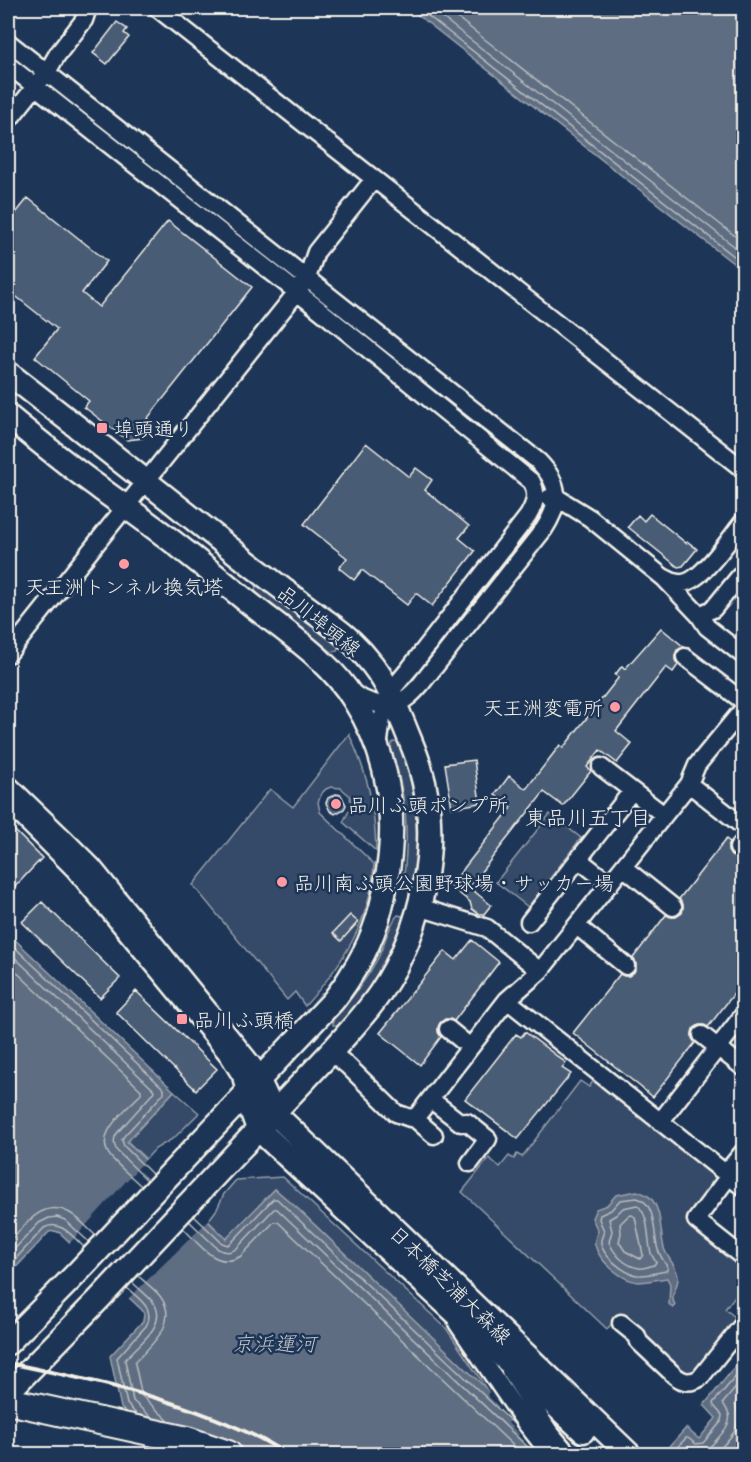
<svg xmlns="http://www.w3.org/2000/svg" width="751" height="1462" viewBox="0 0 751 1462" font-family="'Playpen Sans','Klee One',sans-serif">
  <rect width="100%" height="100%" fill="#1d3557"/>
  <filter id="ink" filterUnits="userSpaceOnUse"><feTurbulence type="fractalNoise" baseFrequency=".0167" numOctaves="2"/><feDisplacementMap in="SourceGraphic" scale="12" xChannelSelector="R" yChannelSelector="G"/><feConvolveMatrix kernelMatrix="1 2 1 2 8 2 1 2 1" color-interpolation-filters="sRGB"/></filter>
  <g filter="url(#ink)">
    <path fill="#354a67" stroke="#949ea8" stroke-width="1.5" d="M259,585L263,586L337,644L338,648L337,651L332,652L257,594L255,591L256,587Z
      M349,734C368,775 375,806 376,851L343,822L351,807L350,796L341,788L331,787L326,789L322,793L318,802L320,812L374,864C371,921 342,965 305,1006L295,992L287,1000L193,885L270,789L293,807Z
      M394,742H399L400,744C417,792 420,834 413,884L408,887H405L403,882C410,834 406,794 391,748L392,743Z
      M550,814L581,838L528,907L496,882Z
      M398,915L402,916L404,919C389,959 368,993 340,1024L338,1026L333,1025V1019C351,1000 366,981 378,958C383,948 391,920 398,915Z
      M594,1080L721,1179L689,1221L743,1264V1286L725,1309L741,1322L689,1378L619,1316L607,1329L462,1192L489,1158L500,1167L509,1156L514,1159L517,1154L522,1157L580,1081L589,1087Z
      M174,1091L199,1113L174,1138L155,1149L146,1159L127,1141Z
      M283,1177L446,1328L489,1392L298,1209L275,1189L227,1239L208,1221L217,1209L224,1194L236,1180Z"/>
    <path fill="#5e6d82" stroke="#9aa2ab" stroke-width="1.5" d="M409,8H743V271Z
      M8,933L174,1091L127,1142L226,1239L275,1189L298,1209L555,1454H172L121,1408L110,1356L143,1321L144,1314L142,1310L60,1233L55,1231L49,1232L8,1276Z
      M637,1191C643,1193 649,1195 653,1201C662,1214 660,1233 664,1248C667,1259 678,1266 678,1278C678,1288 669,1295 675,1305L673,1308L669,1304L670,1284L667,1278C658,1279 646,1282 638,1282C621,1280 599,1261 595,1245C594,1240 596,1235 598,1231L592,1218L596,1209L607,1205L616,1195Z
      M743,1357V1454H663L686,1428L699,1439L716,1418L704,1405Z"/>
    <path fill="#1d3557" d="M148,1157L210,1219L127,1300L68,1245Z
      M481,1380L557,1452L558,1454H535L530,1449V1448L518,1436L519,1434L508,1423L510,1421L497,1409L499,1407L487,1395L489,1392Z"/>
    <g fill="none" stroke-linecap="round" stroke-linejoin="round">
      <path stroke="#b8bcbf" stroke-width="1.5" d="M418,8L744,264
        M430,8L744,254
        M445,8L744,243
        M8,941L164,1089V1093L124,1136L122,1140L124,1146L152,1174
        M8,951L154,1090L153,1093L118,1132C113,1138 113,1144 117,1151L147,1180
        M8,964L141,1090V1094C127,1109 93,1134 110,1156C119,1167 131,1176 141,1186
        M637,1198C657,1203 653,1235 658,1250C660,1256 665,1263 668,1268L666,1271C659,1272 644,1276 637,1275C625,1274 599,1254 601,1240C602,1237 603,1234 604,1231L599,1219L600,1215L611,1210L620,1200Z
        M637,1205C650,1215 647,1239 651,1253C652,1256 654,1259 656,1262L654,1265C649,1266 644,1269 639,1268C625,1266 614,1254 609,1242L612,1231L609,1219L616,1215L623,1208Z
        M632,1215L635,1217L643,1255L640,1259L625,1251L619,1242L621,1233L620,1224L628,1216Z
        M194,1216L222,1243L228,1245L232,1242L273,1199H277L514,1424
        M189,1221L218,1249C225,1253 231,1253 237,1248L274,1209H277L535,1454
        M183,1228C199,1244 217,1271 241,1256L274,1222H278L522,1454
        M8,1243C24,1226 43,1197 70,1213C79,1218 87,1228 95,1235
        M8,1256L39,1223L49,1218L57,1217L65,1220L89,1242
        M8,1267L44,1228C60,1219 73,1237 84,1247
        M138,1276C145,1282 154,1289 160,1296C180,1322 152,1344 135,1362V1364L142,1396L170,1422
        M132,1282C139,1289 147,1295 153,1302C170,1325 136,1345 125,1360L133,1401L152,1418
        M127,1288C139,1299 156,1309 146,1326L117,1358L127,1404L137,1415
        M671,1454L686,1438H688L696,1444L703,1443L721,1422L722,1415L714,1406L713,1403L744,1367
        M680,1454L687,1448C691,1450 695,1453 701,1452C709,1451 728,1428 729,1421C731,1413 726,1409 723,1403L744,1378
        M715,1454C731,1437 744,1428 735,1403L744,1392"/>
    </g>
    <path fill="#485b74" stroke="#f4f1e8" stroke-width="1.5" d="M117,22L127,29L124,33L129,37L107,64L93,53Z
      M28,198L107,261L82,293L99,307L168,221L252,287L147,419L154,424L143,438L127,440L84,407L89,401L35,357L57,329L8,290V223Z
      M366,443L409,477L416,468L432,480L425,490L469,526L459,538L475,551L432,606L416,593L407,605L362,570L354,580L339,568L347,558L304,524Z
      M650,514L686,543L688,542L697,549L683,566L678,567L628,527L638,515L644,521Z
      M661,628L684,647L677,650L675,655V660L678,665L673,672L666,667L616,731L632,744L617,763L600,750L587,767L591,771L563,806L544,792L469,887L491,905L484,914H479L472,909L470,902L450,886L512,807L495,795L509,776L526,789L560,745L563,748L619,677L615,675L622,666L625,669Z
      M474,760L480,803L452,808L445,764Z
      M336,794L341,795L346,805L344,809L335,814L330,811L326,803L328,798Z
      M8,824L42,858L8,894Z
      M726,839L730,842L728,847V851L731,856L737,858L744,857V981L708,1027L704,1025H699L693,1029L692,1033V1038L695,1043L653,1097L573,1033L620,974L624,976H629L634,972L636,968V963L633,958L666,915L671,917H676L682,913L683,909V904L679,899Z
      M42,902L120,978L100,998L22,922Z
      M350,915L358,922L341,941L333,933Z
      M472,940L499,962L454,1021L450,1019H445L440,1023L438,1027V1032L441,1037L420,1065L380,1033L445,951L456,960Z
      M136,991L217,1069L196,1090L116,1012Z
      M525,1032L566,1063L562,1068L571,1074L518,1139L465,1099L516,1034L521,1037Z"/>
    <g fill="none" stroke-linecap="round" stroke-linejoin="round">
      <g stroke="#f4f1e8" stroke-width="21">
        <path id="minor" d="M157,8L744,470
          M8,42L538,461C561,484 561,503 544,529L421,684C414,692 405,702 394,704C380,708 359,699 349,690
          M8,65L321,311L532,482C538,495 535,504 528,516L410,668L390,692L382,719L378,748
          M8,121L47,72L57,55L84,20L88,8
          M549,498L556,497L590,518L664,578L699,615L707,627L744,656
          M665,578C669,580 674,583 679,583C700,586 731,536 744,521
          M699,615L713,609L744,571
          M8,654L297,292L307,278L316,252L374,179
          M685,657L744,702
          M601,767L664,815
          M8,784L65,839L93,867L246,1056L253,1065L258,1079
          M689,784L744,827
          M8,803L74,869L228,1055L241,1076L245,1093
          M738,848L744,841
          M578,859L610,884
          M623,867L673,907
          M419,907L487,928L540,971
          M529,922L632,791
          M577,926L626,966
          M507,1000L744,1188
          M448,1029L470,1047
          M702,1035L744,1068
          M331,1052L348,1066L396,1113L410,1118L417,1116L507,1000L540,971L689,784L697,765L744,708
          M430,1099L461,1123L467,1122L488,1139L470,1163
          M413,1117L434,1135
          M660,1122L744,1014
          M725,1174L744,1151
          M729,1176L696,1220L744,1258
          M457,1323L524,1421L550,1454
          M621,1323L637,1336L639,1342L674,1375C682,1382 690,1384 700,1378L744,1323
          M510,1371L549,1431L568,1454"/>
      </g>
      <g stroke="#f4f1e8" stroke-width="27">
        <path id="major" d="M8,373C84,432 160,492 236,553C262,574 288,593 315,613C327,622 340,630 351,641C365,654 381,674 389,691C395,702 399,714 404,725C409,738 416,753 420,767C442,841 423,929 380,993C366,1014 348,1033 331,1052L99,1299L8,1392
          M8,416C37,440 66,464 97,486C115,500 134,512 152,526C185,550 216,576 248,602C285,632 329,659 354,700C390,757 398,817 386,883C381,915 369,948 351,975C346,984 339,993 333,1001L75,1275L8,1343
          M258,1079L274,1113L629,1454
          M245,1093L258,1129L583,1431"/>
      </g>
      <g stroke="#f4f1e8" stroke-width="30">
        <path id="highway" d="M8,1401L187,1440L228,1454"/>
      </g>
      <use href="#minor" stroke="#1d3557" stroke-width="16"/>
      <use href="#major" stroke="#1d3557" stroke-width="22"/>
      <use href="#highway" stroke="#1d3557" stroke-width="26"/>
      <path stroke="#f4f1e8" stroke-width="4" d="M8,1363C92,1380 177,1398 255,1436C266,1441 276,1448 287,1454"/>
    </g>
  </g>
  <g fill="#ff9aa2" stroke="#1d3557" stroke-width="2">
    <rect x="96" y="422" width="12" height="12" rx="3"/>
    <circle cx="124" cy="564" r="6"/>
    <circle cx="615" cy="707" r="6"/>
    <circle cx="336" cy="804" r="6"/>
    <circle cx="282" cy="882" r="6"/>
    <rect x="176" y="1013" width="12" height="12" rx="3"/>
  </g>
  <g text-anchor="middle" dominant-baseline="central" stroke-width="5" stroke-linejoin="round" paint-order="stroke">
    <g font-size="20" fill="#f4f1e8" stroke="#1d3557" text-anchor="start">
      <text x="114" y="428">埠頭通り</text>
      <text x="124" y="586" text-anchor="middle">天王洲トンネル換気塔</text>
      <text x="603" y="707" text-anchor="end">天王洲変電所</text>
      <text x="348" y="804">品川ふ頭ポンプ所</text>
      <text x="294" y="882">品川南ふ頭公園野球場・サッカー場</text>
      <text x="194" y="1019">品川ふ頭橋</text>
    </g>
    <g font-size="20" fill="#f4f1e8" stroke="#1d3557">
      <text transform="translate(320 620) rotate(39)">品川埠頭線</text>
      <text transform="translate(451 1284) rotate(44)">日本橋芝浦大森線</text>
    </g>
    <g font-size="21" fill="#f4f1e8" stroke="#1d3557">
      <text x="588" y="816">東品川五丁目</text>
    </g>
    <g font-size="21" font-style="italic" fill="#c0c3c4" stroke="#1d3557">
      <text x="274" y="1342">京浜運河</text>
    </g>
  </g>
  <rect width="751" height="1462" fill="none" stroke="#1d3557" stroke-width="30"/>
  <rect x="15" y="15" width="721" height="1432" fill="none" stroke="#f4f1e8" stroke-width="2" filter="url(#ink)"/>
</svg>
